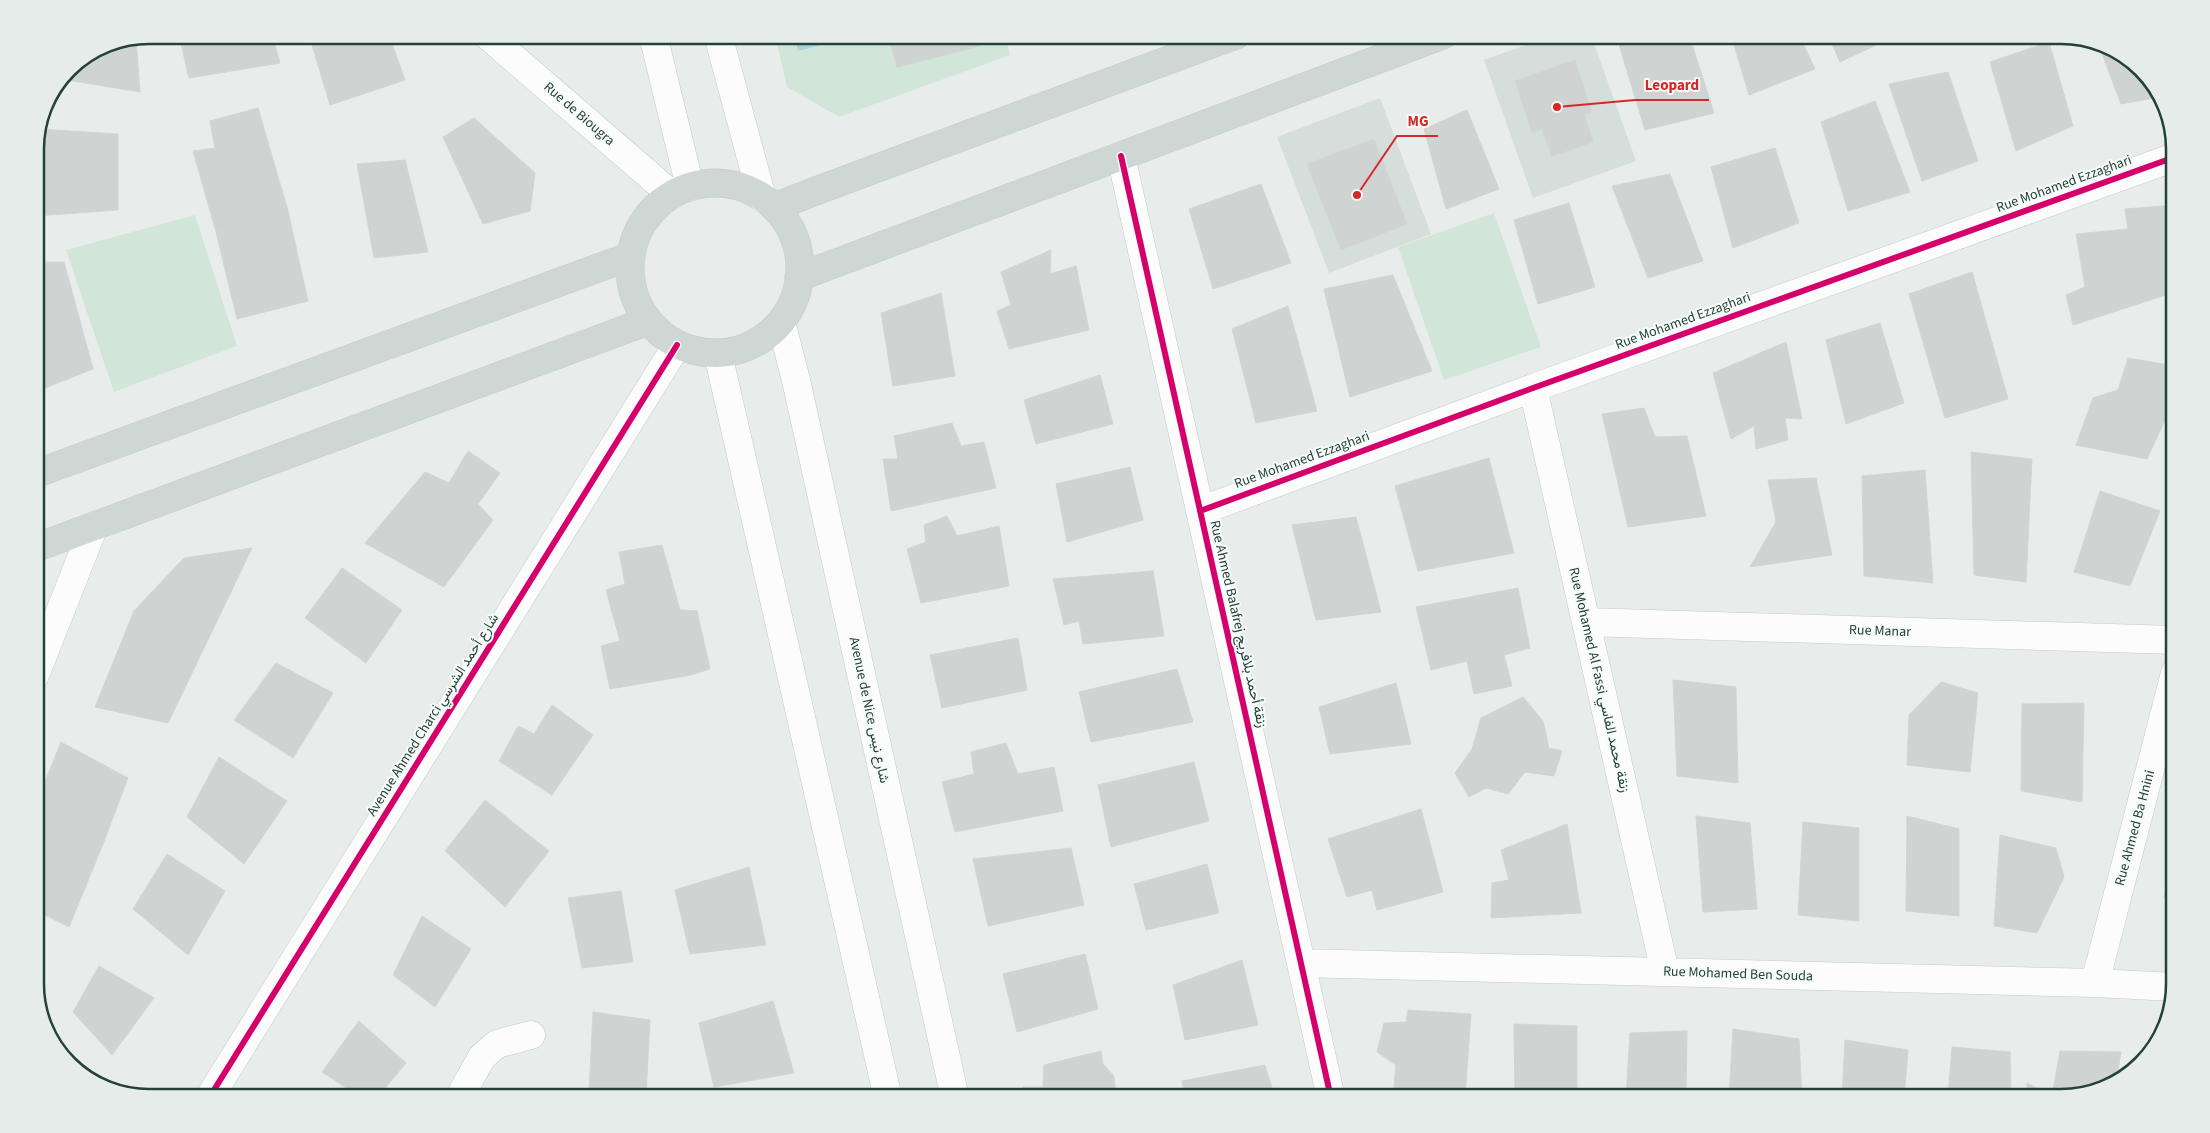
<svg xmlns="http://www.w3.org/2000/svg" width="2210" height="1133" viewBox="0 0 2210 1133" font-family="'Source Sans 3',Vazirmatn,sans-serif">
  <rect width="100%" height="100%" fill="#e8edeb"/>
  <path fill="#d6dedb" d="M1554,35H1591L1636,161L1533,198L1484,60Z
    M1380,98L1431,234L1329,273L1277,137Z"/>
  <path fill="#d1e6d8" d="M775,35H794L798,51L821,45L819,35H888L897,67L979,46L977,35H1005L1010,55L839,117L787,87Z
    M1494,213L1541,347L1444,380L1398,247Z
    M195,215L237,346L114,392L66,250Z"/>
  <path fill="#a9d4db" d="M794,35H819L821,45L798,51Z"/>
  <path fill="#cfd4d2" stroke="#d1d6d4" d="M179,35H272L280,63L189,78Z
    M309,35H389L405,80L330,105Z
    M888,35H977L980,46L897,67Z
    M1616,35H1689L1714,113L1645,130Z
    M1731,35H1799L1815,69L1749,95Z
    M1828,35H1890L1891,38L1840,62Z
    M136,38L140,92L61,79L68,68L105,44Z
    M2049,42L2073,126L2016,151L1990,62Z
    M2098,43L2112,47L2156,86L2160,97L2121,104Z
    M1575,60L1592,112L1584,114L1593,142L1552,156L1542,129L1532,133L1515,81Z
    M1948,72L1978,161L1922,181L1889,84Z
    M1875,101L1910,192L1848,211L1821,122Z
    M258,108L288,211L216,232L193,151L215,148L210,121Z
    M1467,110L1499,189L1446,209L1424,129Z
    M474,118L535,173L530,211L483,224L443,137Z
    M38,129L118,134V210L35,216V141Z
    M1374,139L1407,224L1341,250L1307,164Z
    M1775,148L1799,223L1733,248L1711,167Z
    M405,160L428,252L374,258L357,164Z
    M1670,174L1703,261L1648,278L1612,186Z
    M1261,184L1291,263L1213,289L1189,209Z
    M1569,203L1595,287L1538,304L1514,220Z
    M2175,205V292L2073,325L2066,295L2085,287L2076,234L2128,229L2125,209Z
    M288,211L308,301L237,319L216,232Z
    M1051,250L1050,274L1076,266L1089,330L1009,349L997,311L1011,305L1001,272Z
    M35,262H64L93,369L35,392Z
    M1972,272L2008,399L1945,418L1909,294Z
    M1393,275L1432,371L1350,397L1324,289Z
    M941,293L955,376L893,386L881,313Z
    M1288,306L1317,411L1256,423L1232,329Z
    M1880,323L1904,403L1846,424L1826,340Z
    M1786,342L1802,419L1785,418L1788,440L1756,449L1754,426L1731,439L1713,373Z
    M2128,358L2175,366V406L2172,405L2147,459L2076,445L2093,398L2118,390Z
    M1100,375L1113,424L1036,444L1024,400Z
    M1644,408L1655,437L1687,436L1706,516L1628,527L1602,414Z
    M952,423L961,446L984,442L996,488L891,511L883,459H898L894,436Z
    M468,451L500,473L478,504L493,520L444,587L365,543L425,472L449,483Z
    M1971,452L2032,459L2026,582L1974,575Z
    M1489,458L1514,553L1418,571L1395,486Z
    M1130,467L1143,520L1067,542L1056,484Z
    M1925,470L1933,583L1864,576L1862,476Z
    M1816,478L1832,555L1750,567L1776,522L1768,480Z
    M2100,491L2160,511L2130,586L2074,572Z
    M947,516L957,536L999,526L1009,586L921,603L907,549L926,542L924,525Z
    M1356,517L1381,612L1316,620L1292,525Z
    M662,545L680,610L697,611L710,669L691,675L610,689L601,646L620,641L606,590L625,584L619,552Z
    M252,548L168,723L95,707L134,611L184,558Z
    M342,568L402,610L366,663L305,618Z
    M1153,571L1164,636L1083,644L1079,621L1064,625L1053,579Z
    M1518,588L1530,648L1504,655L1512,686L1474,694L1467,661L1431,670L1416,607Z
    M1018,638L1027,690L942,708L930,655Z
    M276,663L333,693L293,758L234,720Z
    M1177,669L1193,722L1091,742L1079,692Z
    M1673,680L1736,687L1738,783L1677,776Z
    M1941,682L1978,693L1970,772L1907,765L1909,715Z
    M1396,683L1411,744L1330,754L1319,707Z
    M1523,697L1543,721L1549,748L1562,751L1554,776L1525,772L1508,794L1486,788L1469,797L1455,773L1472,749L1481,718Z
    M2084,703L2082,802L2021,791L2022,704Z
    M552,705L593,735L552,795L499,761L518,726L534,734Z
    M61,742L128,778L103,844L35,812V807Z
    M1006,743L1018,774L1054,767L1063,811L955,832L942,782L974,774L971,752Z
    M219,757L287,801L244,864L187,817Z
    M1194,762L1209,821L1111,847L1098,785Z
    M485,800L549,851L505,907L445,851Z
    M1421,809L1443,892L1377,910L1372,890L1347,897L1328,839Z
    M35,812L103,844L69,927L35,910Z
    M1696,816L1750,823L1757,909L1703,912Z
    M1907,816L1959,829V916L1906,911Z
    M1803,822L1859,828V921L1798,915Z
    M1567,824L1581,913L1491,918L1492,883L1509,880L1501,850Z
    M2000,835L2056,848L2064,877L2037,933L1994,926Z
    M1071,848L1084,905L988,926L973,859Z
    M167,854L225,891L188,955L133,909Z
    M2175,862V900L2164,898L2170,867Z
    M1207,864L1219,913L1146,930L1134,884Z
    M749,867L766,945L690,954L675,890Z
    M621,891L633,962L582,968L568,898Z
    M422,916L471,949L435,1007L393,975Z
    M1085,954L1098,1009L1017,1032L1003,974Z
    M35,958L44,961L35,991Z
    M1242,960L1258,1025L1185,1040L1173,985Z
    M99,966L154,998L112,1055L73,1012Z
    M773,1001L794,1073L714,1087L699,1023Z
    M1408,1010L1471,1014L1465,1098L1441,1095V1098H1393L1396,1065L1377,1052L1384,1023L1406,1022Z
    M593,1012L650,1020L646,1095L589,1092Z
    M359,1021L406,1063L377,1098H362L322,1072Z
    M1514,1024L1577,1026V1098H1515Z
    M1733,1029L1799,1039L1802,1098H1729Z
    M1687,1031L1686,1098H1626L1630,1033Z
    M1845,1040L1908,1050L1904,1098H1842Z
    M1952,1047L2010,1052L2011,1098H1948Z
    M1101,1051L1103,1064L1114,1076L1116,1098H1024L1023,1087H1043L1044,1065Z
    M2060,1051L2121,1052L2116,1082L2062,1098H2027V1083L2052,1096Z
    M1265,1065L1275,1098H1185L1182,1081Z"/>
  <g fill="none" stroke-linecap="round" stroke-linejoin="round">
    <g stroke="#c5cac8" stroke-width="29">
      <path id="minor" d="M487,35L671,194
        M653,35L690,187
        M718,35L762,198
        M1121,156L1331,1098
        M781,322L796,380L955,1098
        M718,354L888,1098
        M1533,388L1665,972
        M1200,511L1533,388L2175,157
        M1586,622L2175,640
        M35,675L94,526
        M1301,963L2095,983L2174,987
        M2095,983L2175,673
        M209,1098L677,345
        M459,1098L482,1057L497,1044L531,1035"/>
    </g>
    <g stroke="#c3ccc9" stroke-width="29">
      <path id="major" d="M630 268a85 85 0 1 1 170 0a85 85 0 1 1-170 0Z
        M775,207L821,189L1236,35
        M799,277L1443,35
        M35,474L631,256
        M35,548L648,321"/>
    </g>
    <use href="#minor" stroke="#fcfcfc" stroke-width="28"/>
    <use href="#major" stroke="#cfd7d5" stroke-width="28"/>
    <g stroke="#f7fbf9" stroke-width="9">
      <path id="cycleway" d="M1121,156L1331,1098
        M1200,511L1533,388L2175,157
        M209,1098L677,345"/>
    </g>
    <use href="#cycleway" stroke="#d6006c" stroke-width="6"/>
  </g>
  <g text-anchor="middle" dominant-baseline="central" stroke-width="4" stroke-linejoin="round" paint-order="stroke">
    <g font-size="14" fill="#24423a" stroke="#f7fbf9">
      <text transform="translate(579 114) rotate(41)">Rue de Biougra</text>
      <text transform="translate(2064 184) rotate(-20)">Rue Mohamed Ezzaghari</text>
      <text transform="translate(1683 321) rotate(-20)">Rue Mohamed Ezzaghari</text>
      <text transform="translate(1302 460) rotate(-20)">Rue Mohamed Ezzaghari</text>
      <text transform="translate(1238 624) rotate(77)">Rue Ahmed Balafrej زنقة أحمد بلافريج</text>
      <text transform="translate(1880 631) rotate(2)">Rue Manar</text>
      <text transform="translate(1599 680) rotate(77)">Rue Mohamed Al Fassi زنقة محمد الفاسي</text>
      <text transform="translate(869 710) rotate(78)">Avenue de Nice شارع نيس</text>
      <text transform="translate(433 715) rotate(-58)">Avenue Ahmed Charci شارع أحمد الشرسي</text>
      <text transform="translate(2135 828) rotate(-75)">Rue Ahmed Ba Hnini</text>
      <text transform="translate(1738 974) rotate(2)">Rue Mohamed Ben Souda</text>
    </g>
  </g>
  <path d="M0 0H2210V1133H0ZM149 44H2061A105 105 0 0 1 2166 149V984A105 105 0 0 1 2061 1089H149A105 105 0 0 1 44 984V149A105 105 0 0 1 149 44Z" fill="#e6ecea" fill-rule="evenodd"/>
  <path fill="none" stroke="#24423a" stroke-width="2.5" d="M149 44H2061A105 105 0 0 1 2166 149V984A105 105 0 0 1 2061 1089H149A105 105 0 0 1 44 984V149A105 105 0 0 1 149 44Z"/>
  <path fill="none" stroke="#d62828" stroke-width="2" d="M1557 107L1635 100H1709M1357 195L1397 136H1438"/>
  <g fill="#d62828" stroke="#f7fbf9" stroke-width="2">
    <circle cx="1557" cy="107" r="5"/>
    <circle cx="1357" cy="195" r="5"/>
  </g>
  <g font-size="15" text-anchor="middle" font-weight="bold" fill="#d62828" stroke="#f7fbf9" stroke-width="4" stroke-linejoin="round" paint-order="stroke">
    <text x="1672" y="90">Leopard</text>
    <text x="1418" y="126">MG</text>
  </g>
</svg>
